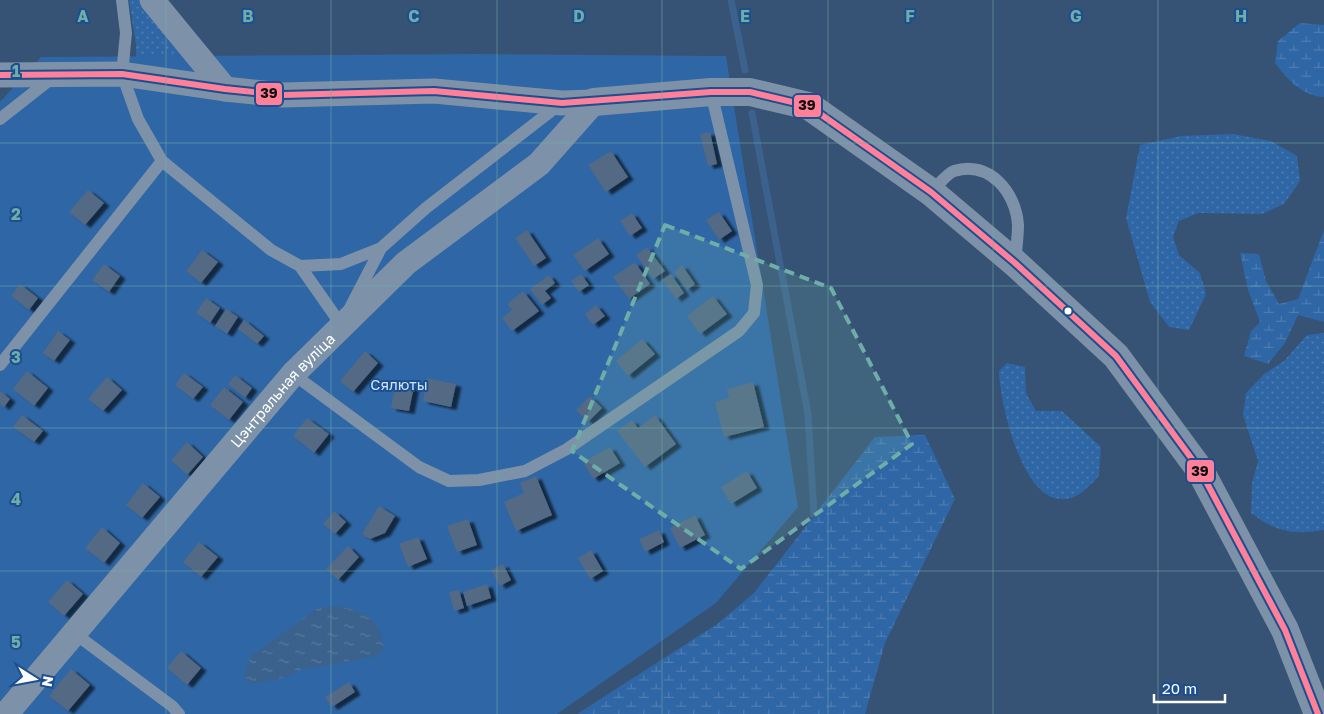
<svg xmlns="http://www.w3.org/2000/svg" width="1324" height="714" viewBox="0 0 1324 714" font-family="'Golos Text',sans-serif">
  <defs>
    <pattern id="grass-dots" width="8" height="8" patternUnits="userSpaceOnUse" patternTransform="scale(1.25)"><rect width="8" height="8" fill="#2f66a5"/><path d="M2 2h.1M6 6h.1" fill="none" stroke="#4e7db2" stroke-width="1.8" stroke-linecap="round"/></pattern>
    <pattern id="wetland-marsh" width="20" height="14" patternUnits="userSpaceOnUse" patternTransform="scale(1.25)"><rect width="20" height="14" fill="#2f66a5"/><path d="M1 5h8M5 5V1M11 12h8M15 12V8" fill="none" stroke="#4e7db2"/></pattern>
    <pattern id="water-ripples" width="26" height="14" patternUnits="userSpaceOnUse" patternTransform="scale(1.25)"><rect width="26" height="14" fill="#3b618d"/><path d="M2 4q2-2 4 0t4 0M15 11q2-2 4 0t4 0" fill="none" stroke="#58799e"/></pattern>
    <filter id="shadow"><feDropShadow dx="5.5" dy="3" stdDeviation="1" flood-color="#0009"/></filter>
  </defs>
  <rect width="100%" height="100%" fill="#365274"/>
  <path fill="url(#grass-dots)" d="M129,0H146L203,76L136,75V45Z
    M1233,134L1271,141L1297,156L1300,181L1284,204L1262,214L1198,213L1179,221L1173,237L1179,255L1200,273L1206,294L1189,330L1169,327L1150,302L1126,218L1140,145L1181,136Z
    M1324,333V530C1294,535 1275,532 1251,513L1252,483L1258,461L1243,415L1246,393L1264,374L1284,361L1307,335Z
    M1007,363L1025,367L1026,393L1036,411H1062L1101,447L1099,476C1088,487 1077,501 1060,499C1021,497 1000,403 999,371Z"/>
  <path fill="url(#wetland-marsh)" d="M1300,23L1324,25V97C1302,96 1287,79 1275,63L1278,41Z
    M1324,230V322L1298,315L1285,343L1268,364L1244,356L1251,331L1260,322L1248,290L1240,253L1259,254L1266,281L1279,304L1298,299Z
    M925,435L955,499L885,643L865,714H577L717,624L754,593L875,437Z"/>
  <path fill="#2f66a5" d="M475,54L726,56L798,507L716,603L557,714H0V102L41,57Z"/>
  <path fill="url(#water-ripples)" d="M336,606C362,610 384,620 383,650L377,656L301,670L279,679L251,684L244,675L251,656L318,608Z"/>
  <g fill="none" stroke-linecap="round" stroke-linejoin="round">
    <path stroke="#3b618d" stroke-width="7" d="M731,0L745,70
      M752,113L808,414L814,515"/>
  </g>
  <path fill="#526984" filter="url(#shadow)" d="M710,132L717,164L708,166L700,134Z
    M611,151L628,177L606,192L588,165Z
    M88,190L104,203L85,225L69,212Z
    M719,212L732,231L719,240L706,220Z
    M632,213L642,228L630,236L620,221Z
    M527,230L546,258L534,266L515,238Z
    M598,238L609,254L585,271L573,255Z
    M647,247L665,271L653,279L636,255Z
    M202,250L218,262L201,283L186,271Z
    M635,262L650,284L629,299L613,277Z
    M104,264L120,276L109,292L92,280Z
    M682,265L695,284L687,290L674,272Z
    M581,274L589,285L579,292L571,281Z
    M671,274L684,293L676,299L662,280Z
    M549,275L555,283L545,291L551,298L542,305L530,289Z
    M20,284L38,298L29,310L11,296Z
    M523,291L539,311L512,331L502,318L512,310L507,304Z
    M713,296L727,314L700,334L687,316Z
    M206,298L220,308L210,323L196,313Z
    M596,305L605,316L593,325L585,314Z
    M226,309L238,317L227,334L215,326Z
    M244,320L264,336L257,344L238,329Z
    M58,331L70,340L54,361L43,353Z
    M642,339L655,354L628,376L616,361Z
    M365,351L378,363L353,392L340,381Z
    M27,371L48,388L34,406L13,389Z
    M184,373L203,387L193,399L175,385Z
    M235,375L252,388L245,398L228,384Z
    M107,377L122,390L103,411L88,399Z
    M427,378L456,384L451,407L423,401Z
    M396,382L414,386L409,411L391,408Z
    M753,382L764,427L724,437L715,402L729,398L727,389Z
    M224,387L243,402L229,420L210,405Z
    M0,391L10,399L4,407L0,404Z
    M590,396L602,408L588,422L576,410Z
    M22,415L43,431L34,442L13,427Z
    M655,415L676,444L645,467L617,431L632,420L638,428Z
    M307,418L329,434L314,453L293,436Z
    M187,442L203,457L187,475L171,460Z
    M610,447L620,463L593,479L583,462Z
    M747,471L757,488L731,504L721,487Z
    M536,476L552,515L516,531L504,502L524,493L520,483Z
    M143,483L160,497L142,518L126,505Z
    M379,506L395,516L385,533L370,539L362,534Z
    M334,511L346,522L335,534L323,524Z
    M695,515L705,535L680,548L670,528Z
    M468,519L477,545L457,552L447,526Z
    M102,527L120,543L104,563L85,548Z
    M659,530L664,542L645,552L639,539Z
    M418,537L427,559L408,567L399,544Z
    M199,542L218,557L201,577L183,562Z
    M348,546L359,557L338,580L326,569Z
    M591,550L603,571L590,579L578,558Z
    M503,564L511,580L500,586L491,570Z
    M67,580L83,594L64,616L48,602Z
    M487,584L491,598L467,606L463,592Z
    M459,590L464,608L454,611L449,592Z
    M181,651L201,668L187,685L167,668Z
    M71,669L90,685L68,711L49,696Z
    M349,682L355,692L332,707L325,697Z"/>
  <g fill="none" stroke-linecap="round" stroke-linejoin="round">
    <path stroke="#7d92a8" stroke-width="12" d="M122,0L126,33L122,74L138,119L162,161L271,250L300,266L341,264L381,248L426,208L560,104
      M0,119L52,78
      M931,192C938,186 946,174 954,171C989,160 1016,192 1018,225C1018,237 1016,251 1015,263
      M300,266L342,326
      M350,308L381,248
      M0,365L162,161
      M293,374L419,467L449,481L479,480L525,471L567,449L739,331L754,313L757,285L711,92
      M74,633L172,706L179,714"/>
    <g stroke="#7d92a8" stroke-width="25">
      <path d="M152,0L225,89"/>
      <path d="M0,75L122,74L225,89L283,95L434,91L562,103L594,102"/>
      <path id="s1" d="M6,714L293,374L406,263L539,164L594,102"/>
    </g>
    <path stroke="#7d92a8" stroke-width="28" d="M594,102L711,92H750L809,106L931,192L1015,263L1116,356L1200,470L1285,630L1318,714"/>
    <g stroke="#1b4f8f" stroke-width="10">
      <path id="bus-1" d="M0,75L122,74L225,89L283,95L434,91L562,103L711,92H750L809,106L931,192L1015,263L1116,356L1200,470L1285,630L1318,714"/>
    </g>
    <use href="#bus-1" stroke="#ff8098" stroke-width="6"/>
  </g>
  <path fill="#6fada8" fill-opacity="0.2" stroke="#6fada8" stroke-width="4" stroke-dasharray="10 6" stroke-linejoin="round" d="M665,225L831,288L912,444L741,569L572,451Z"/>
  <path fill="none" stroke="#6fada8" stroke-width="1" stroke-opacity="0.55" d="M166,0V714M331,0V714M497,0V714M662,0V714M828,0V714M993,0V714M1158,0V714M0,143H1324M0,286H1324M0,428H1324M0,571H1324"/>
  <circle fill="#fff" stroke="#1b4f8f" stroke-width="2" cx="1068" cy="311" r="4.5"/>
  <g text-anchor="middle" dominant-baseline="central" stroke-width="4" stroke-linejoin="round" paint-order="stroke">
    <g font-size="15" fill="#cfe3fa" stroke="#1b4f8f">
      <text x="399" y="384">Сялюты</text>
    </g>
    <g font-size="15" fill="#fff" stroke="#1b4f8f">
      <text stroke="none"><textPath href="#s1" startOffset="426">Цэнтральная вуліца</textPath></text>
    </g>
  </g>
  <g font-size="16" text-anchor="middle" font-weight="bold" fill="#6fada8" stroke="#1b4f8f" stroke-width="4" stroke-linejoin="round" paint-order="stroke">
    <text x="83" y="22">A</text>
    <text x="248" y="22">B</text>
    <text x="414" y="22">C</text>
    <text x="579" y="22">D</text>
    <text x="745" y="22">E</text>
    <text x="910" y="22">F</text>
    <text x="1076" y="22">G</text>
    <text x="1241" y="22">H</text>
    <text x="16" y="77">1</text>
    <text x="16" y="220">2</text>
    <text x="16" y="363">3</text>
    <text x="16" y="505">4</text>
    <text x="16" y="648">5</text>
  </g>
  <g stroke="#1b4f8f" stroke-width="2">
    <rect x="255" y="82" width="28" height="24" rx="5" fill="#ff8098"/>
    <rect x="793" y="94" width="29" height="24" rx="5" fill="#ff8098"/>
    <rect x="1186" y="459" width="29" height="24" rx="5" fill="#ff8098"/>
  </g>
  <g font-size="14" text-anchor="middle" font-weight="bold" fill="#111">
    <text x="269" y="98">39</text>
    <text x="807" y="110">39</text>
    <text x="1200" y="476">39</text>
  </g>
  <g transform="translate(35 679) rotate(101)" stroke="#1b4f8f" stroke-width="4" paint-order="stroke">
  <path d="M0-4L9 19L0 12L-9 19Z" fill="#ffffff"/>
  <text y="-8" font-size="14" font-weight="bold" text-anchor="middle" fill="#ffffff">N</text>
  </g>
  <path d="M1154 694v8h71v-8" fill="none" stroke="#ffffff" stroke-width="2.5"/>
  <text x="1162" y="694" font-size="15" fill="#ffffff" stroke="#1b4f8f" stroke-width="4" paint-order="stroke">20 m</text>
</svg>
